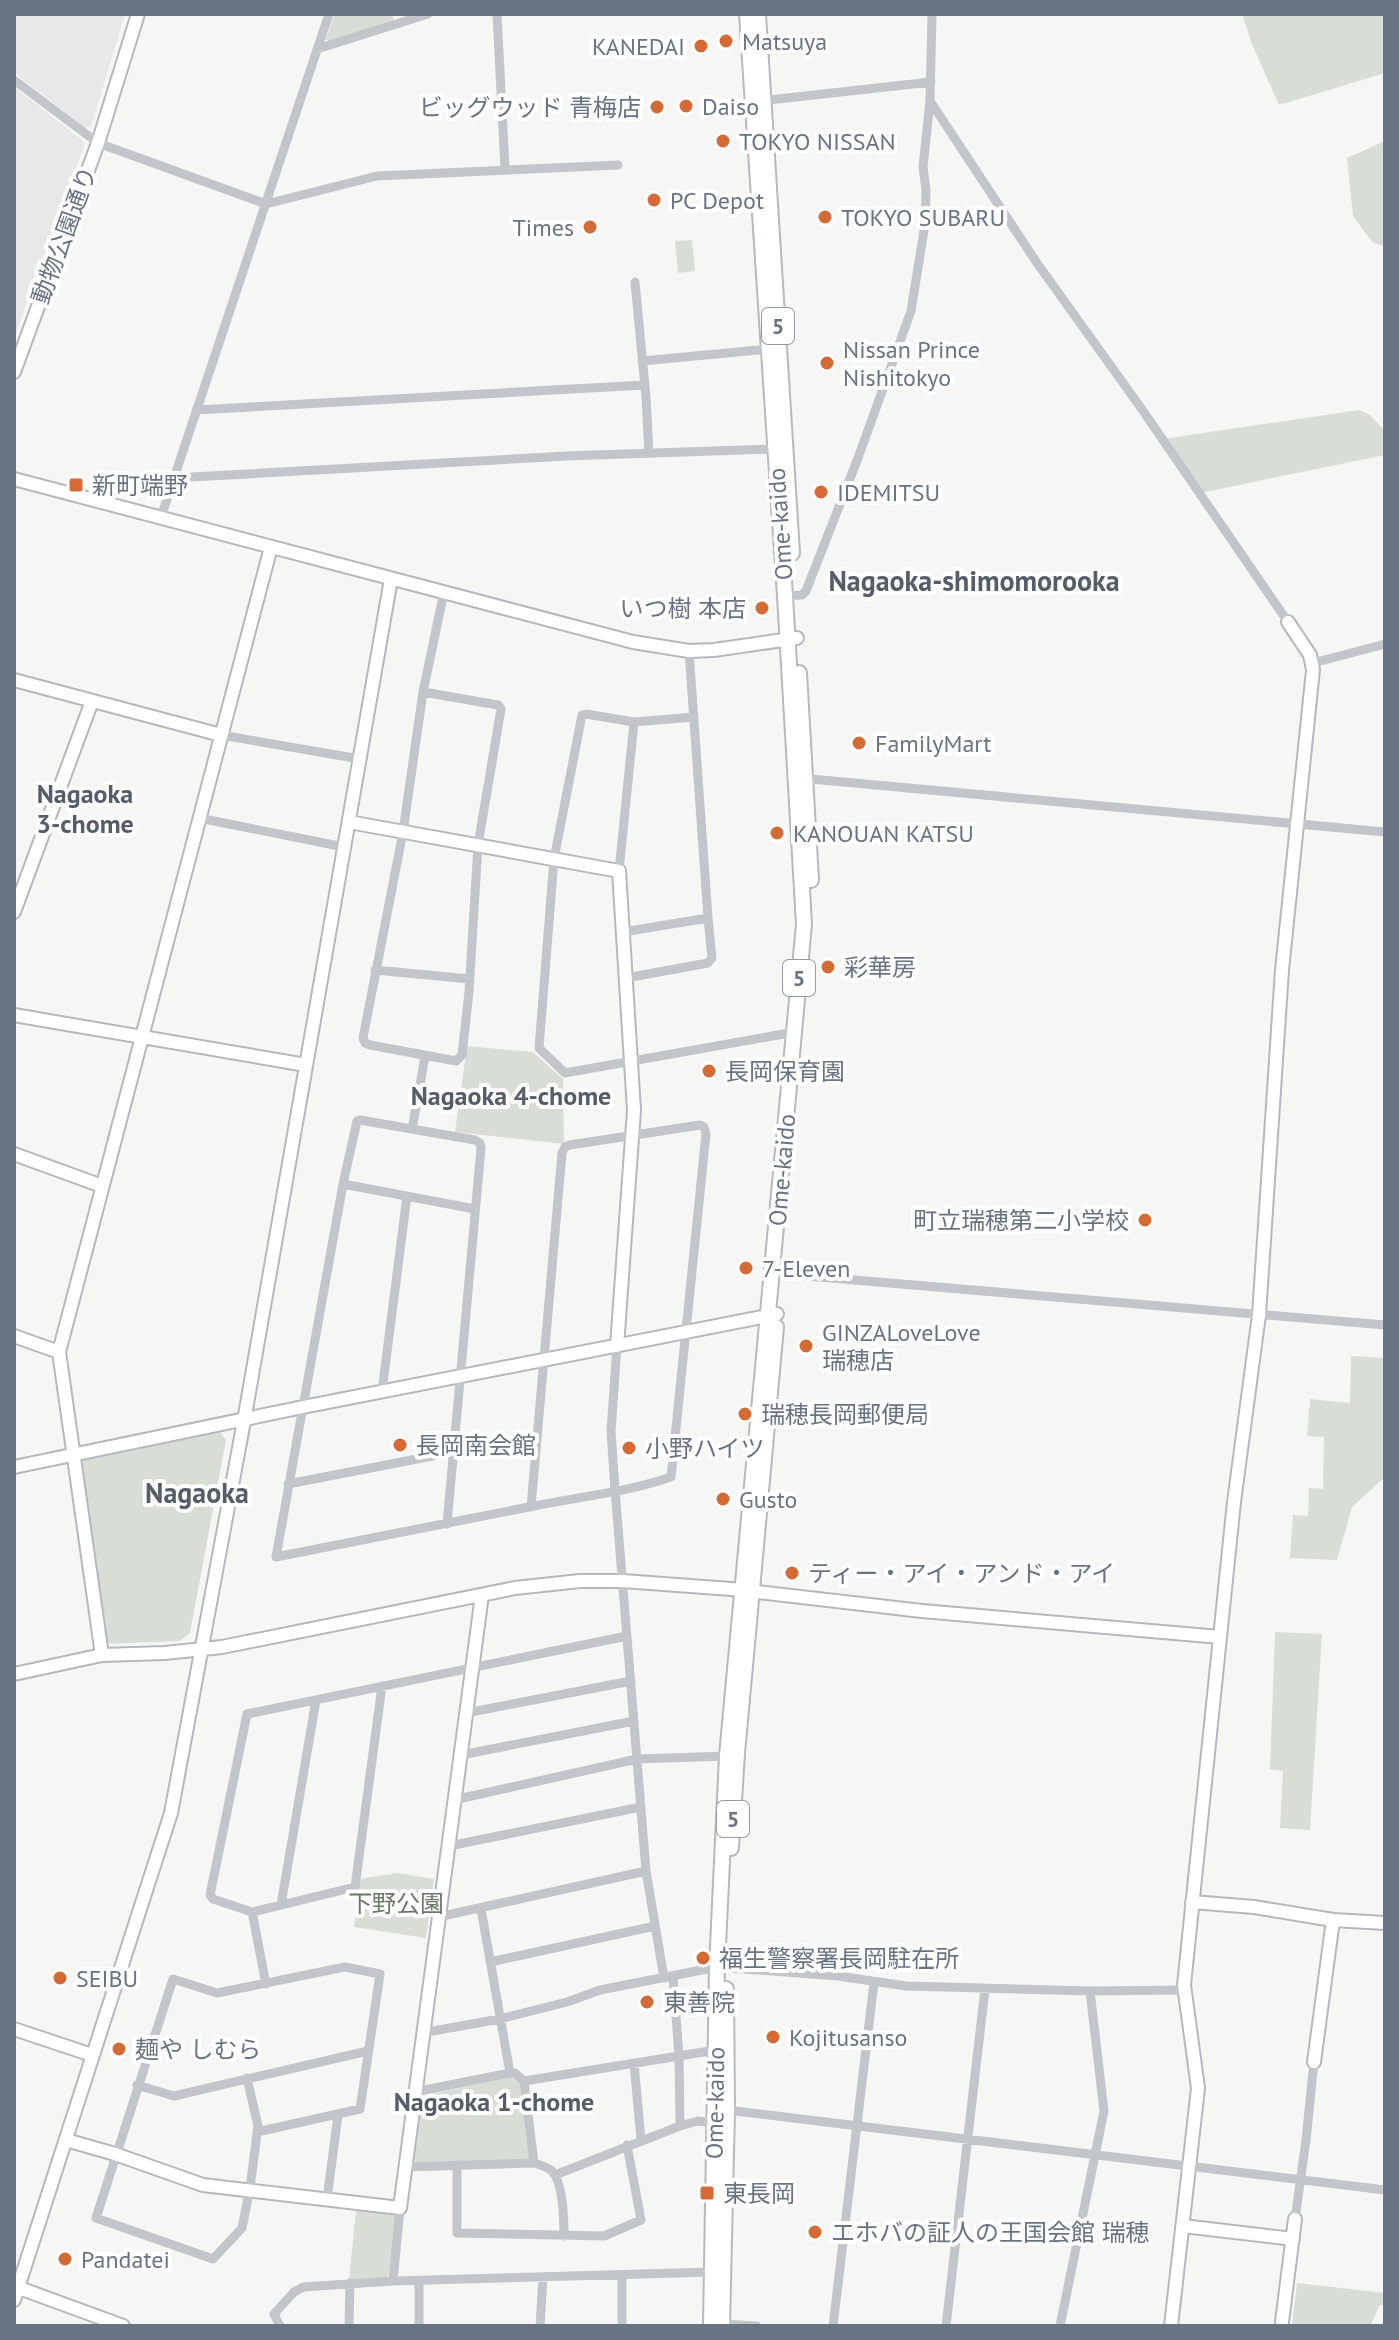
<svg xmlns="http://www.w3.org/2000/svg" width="1399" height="2340" viewBox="0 0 1399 2340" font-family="'PT Sans','Noto Sans JP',sans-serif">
  <rect width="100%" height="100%" fill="#f6f7f4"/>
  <path fill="#e7e8e7" d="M14,14H125L91,126L85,128L14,72Z
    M14,87L82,140L84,146L14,338Z"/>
  <path fill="#d8ddd5" d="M335,14H392L394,22L330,42L326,39Z
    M1242,14H1385V73L1279,105L1252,44Z
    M1385,141V246L1373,243L1353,216L1347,158Z
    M692,240L695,271L678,273L675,241Z
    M1359,410L1370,415L1385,431V455L1200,493L1163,439Z
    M467,1046L533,1052L563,1079L564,1144L455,1132Z
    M1351,1356L1385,1358V1477L1352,1507L1337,1560L1290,1558L1293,1515L1308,1516L1309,1488L1323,1489L1324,1437L1307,1436L1310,1399L1350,1403Z
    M220,1432L226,1440L190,1633L180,1641L106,1644L82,1465L86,1457Z
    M1275,1632L1322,1634L1310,1830L1280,1828L1283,1771L1270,1769Z
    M397,1873L434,1879L426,1938L354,1927L360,1879Z
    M515,2076L520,2079L531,2157L528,2160L417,2164L414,2160L423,2096Z
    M356,2210L396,2215L389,2274L386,2279H349Z
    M1297,2283L1385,2293V2305H1380L1370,2326H1292Z"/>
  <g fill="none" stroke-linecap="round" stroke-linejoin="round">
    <g stroke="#b5b9bd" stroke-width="16">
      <path id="secondary" d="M14,372L98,143L138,14
        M14,479L633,642L689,651L714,650L797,638
        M14,680L221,735
        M349,822L619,871L634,1110L617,1346
        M14,912L92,701
        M14,1015L306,1065
        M14,1154L102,1186
        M14,1336L59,1352
        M14,1467L303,1407L777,1314
        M102,1655L59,1352L271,547
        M14,1674L102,1655L165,1653L222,1647L515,1588L580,1581H623L731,1589L922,1611L1220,1637
        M1192,1902L1254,1907L1333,1920
        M14,2029L92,2055
        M1314,2062L1333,1920L1385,1923
        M66,2140L115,2154L203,2185L400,2208L482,1595
        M1183,2226L1293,2239
        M14,2286L123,2326
        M14,2300L171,1813L244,1421L391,579
        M1282,2322L1295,2219
        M1171,2326L1198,2088L1184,1985L1234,1502L1259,1315L1282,970L1313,670L1310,655L1288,622"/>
    </g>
    <g stroke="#b6b9bd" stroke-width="18">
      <path id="primary" d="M758,14L792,553
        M799,673L811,880
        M731,1848L737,1753L776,1327
        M711,2326L717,1967L727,1756L804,924L785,596L747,14
        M722,2326L727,2110L726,1989"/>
    </g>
    <path stroke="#c2c5c9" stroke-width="9" d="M497,14L505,169
      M317,49L428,14
      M14,80L98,143L266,204L377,176L618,165
      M760,101L931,82
      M930,101L1037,263L1141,408L1288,622
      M635,282L646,397L649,453
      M642,361L769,349
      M196,410L644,385
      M174,478L566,456L774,449
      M161,517L329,14
      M785,596L802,595L806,591L858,458L911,311L925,224L926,190L923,167L930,101L932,14
      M1313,663L1385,644
      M423,692L498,705L501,709L478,845L469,992L462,1055L456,1061L370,1045L365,1043L363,1038L403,832Z
      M423,692L444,592
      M694,717L634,722L586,714L582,715L554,859L539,1048L565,1073L795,1032
      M221,735L360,759
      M800,778L1385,832
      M199,818L344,847
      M619,871L634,722
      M623,932L708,918L689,651
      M375,970L470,979
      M626,978L708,963L712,958L708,918
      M412,1129L425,1057
      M343,1184L475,1209
      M772,1273L1385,1325
      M617,1346L611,1431L615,1490L646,1871L664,1978
      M382,1391L407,1196
      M288,1484L453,1452
      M447,1524L481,1148L480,1143L475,1140L360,1120L357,1121L343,1184L276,1557C362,1540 448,1523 534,1506C579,1497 628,1492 671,1477L706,1134L704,1127L700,1125L570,1145L565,1147L562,1153L531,1507
      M382,1686L355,1887L252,1912L213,1899L210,1895L247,1714L627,1636
      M466,1713L631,1681
      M461,1755L634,1721
      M454,1800L637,1759L727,1756
      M449,1846L641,1807
      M281,1905L316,1700
      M481,1909L510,2073H515L524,2081L534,2163
      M252,1912L266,1984
      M438,1917L646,1871
      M490,1962L655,1926
      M673,1976L679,2056L680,2126
      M422,2033L500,2019L567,2002L600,1990L717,1967L838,1976L906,1986L1090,1991L1184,1990
      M634,2063L641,2140
      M247,2078L258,2126L250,2188L242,2228L213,2259L96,2218L173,1979L217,1993L345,1967L380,1974L360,2109L257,2132
      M524,2081L716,2050
      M137,2085L174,2096L368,2051
      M415,2092L510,2073
      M727,2110L1385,2190
      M457,2165V2233L604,2236L641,2220L627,2145
      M405,2167L534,2163C540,2165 548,2167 552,2171C563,2183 564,2220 564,2236
      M555,2175L680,2126L698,2121L714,2123
      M327,2199L338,2115
      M1295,2219L1306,2140L1314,2062
      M393,2281L400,2208
      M419,2281V2326
      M722,2324L757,2326
      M280,2326L274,2314L294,2292L303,2287L393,2281L712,2272
      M349,2326L350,2283
      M540,2326L543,2278
      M622,2326V2275
      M833,2326L874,1982
      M946,2326L985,1989
      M1060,2326L1104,2111L1090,1991"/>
    <use href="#secondary" stroke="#fff" stroke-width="12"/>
    <use href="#primary" stroke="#fff" stroke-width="14"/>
  </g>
  <g fill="#d66a34" stroke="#fff" stroke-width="3">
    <circle cx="726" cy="41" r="8"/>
    <circle cx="701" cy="46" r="8"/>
    <circle cx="686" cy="106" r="8"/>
    <circle cx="657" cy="107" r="8"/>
    <circle cx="723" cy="141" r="8"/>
    <circle cx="654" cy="200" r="8"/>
    <circle cx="825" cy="217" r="8"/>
    <circle cx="590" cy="227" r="8"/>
    <circle cx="827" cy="363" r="8"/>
    <rect x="68" y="477" width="16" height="16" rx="4"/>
    <circle cx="821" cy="492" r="8"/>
    <circle cx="762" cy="608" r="8"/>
    <circle cx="859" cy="743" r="8"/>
    <circle cx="777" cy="833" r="8"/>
    <circle cx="828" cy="967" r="8"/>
    <circle cx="709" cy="1071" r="8"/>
    <circle cx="1145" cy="1220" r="8"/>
    <circle cx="746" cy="1268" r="8"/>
    <circle cx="806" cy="1346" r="8"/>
    <circle cx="745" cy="1414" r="8"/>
    <circle cx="400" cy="1445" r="8"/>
    <circle cx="629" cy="1448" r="8"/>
    <circle cx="723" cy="1499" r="8"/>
    <circle cx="792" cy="1573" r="8"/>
    <circle cx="703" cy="1958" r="8"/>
    <circle cx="60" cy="1978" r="8"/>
    <circle cx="647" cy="2002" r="8"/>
    <circle cx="773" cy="2037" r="8"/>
    <circle cx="119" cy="2049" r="8"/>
    <rect x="699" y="2185" width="16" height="16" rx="4"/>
    <circle cx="815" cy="2232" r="8"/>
    <circle cx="65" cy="2259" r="8"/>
  </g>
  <g text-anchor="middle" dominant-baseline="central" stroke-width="8" stroke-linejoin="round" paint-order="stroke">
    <g fill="#fff" stroke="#959ea8" stroke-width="2">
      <rect x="762" y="308" width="32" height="36" rx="6"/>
      <rect x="783" y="960" width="32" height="36" rx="6"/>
      <rect x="717" y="1801" width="32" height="36" rx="6"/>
    </g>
    <g font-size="22" font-weight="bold" fill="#687483">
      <text x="778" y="326">5</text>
      <text x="799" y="978">5</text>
      <text x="733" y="1819">5</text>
    </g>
    <g font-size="24" fill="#687483" stroke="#fff" text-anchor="start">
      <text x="742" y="41">Matsuya</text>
      <text x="685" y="46" text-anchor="end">KANEDAI</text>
      <text x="702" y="106">Daiso</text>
      <text x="641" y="107" text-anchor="end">ビッグウッド 青梅店</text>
      <text x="739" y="141">TOKYO NISSAN</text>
      <text x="670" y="200">PC Depot</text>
      <text x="841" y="217">TOKYO SUBARU</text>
      <text x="574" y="227" text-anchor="end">Times</text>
      <text x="843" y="349">Nissan Prince<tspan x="843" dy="28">Nishitokyo</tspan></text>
      <text x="92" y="485">新町端野</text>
      <text x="837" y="492">IDEMITSU</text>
      <text x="746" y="608" text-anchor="end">いつ樹 本店</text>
      <text x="875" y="743">FamilyMart</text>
      <text x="793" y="833">KANOUAN KATSU</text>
      <text x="844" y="967">彩華房</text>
      <text x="725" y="1071">長岡保育園</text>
      <text x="1129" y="1220" text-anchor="end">町立瑞穂第二小学校</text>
      <text x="762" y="1268">7-Eleven</text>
      <text x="822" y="1332">GINZALoveLove<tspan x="822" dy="28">瑞穂店</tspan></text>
      <text x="761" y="1414">瑞穂長岡郵便局</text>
      <text x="416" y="1445">長岡南会館</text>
      <text x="645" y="1448">小野ハイツ</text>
      <text x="739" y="1499">Gusto</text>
      <text x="808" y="1573">ティー・アイ・アンド・アイ</text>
      <text x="719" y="1958">福生警察署長岡駐在所</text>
      <text x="76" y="1978">SEIBU</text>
      <text x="663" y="2002">東善院</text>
      <text x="789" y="2037">Kojitusanso</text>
      <text x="135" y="2049">麺や しむら</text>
      <text x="723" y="2193">東長岡</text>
      <text x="831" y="2232">エホバの証人の王国会館 瑞穂</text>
      <text x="81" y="2259">Pandatei</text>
    </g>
    <g font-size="24" fill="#687483" stroke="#fff">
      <text transform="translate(64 235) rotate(-70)">動物公園通り</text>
      <text transform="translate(780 524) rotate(-94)">Ome-kaido</text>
      <text transform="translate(782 1170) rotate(-85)">Ome-kaido</text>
      <text transform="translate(715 2103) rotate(-89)">Ome-kaido</text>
    </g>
    <g font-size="24" fill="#687a66" stroke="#fff">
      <text x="396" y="1903">下野公園</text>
    </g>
    <g font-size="26" font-weight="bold" fill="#555e68" stroke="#fff">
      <text x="85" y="793">Nagaoka<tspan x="85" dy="30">3-chome</tspan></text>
      <text x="511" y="1095">Nagaoka 4-chome</text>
      <text x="494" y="2101">Nagaoka 1-chome</text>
    </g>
    <g font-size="28" font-weight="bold" fill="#555e68" stroke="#fff">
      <text x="974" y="580">Nagaoka-shimomorooka</text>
      <text x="197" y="1492">Nagaoka</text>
    </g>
  </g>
  <rect width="1399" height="2340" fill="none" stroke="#687483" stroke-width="32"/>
</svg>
